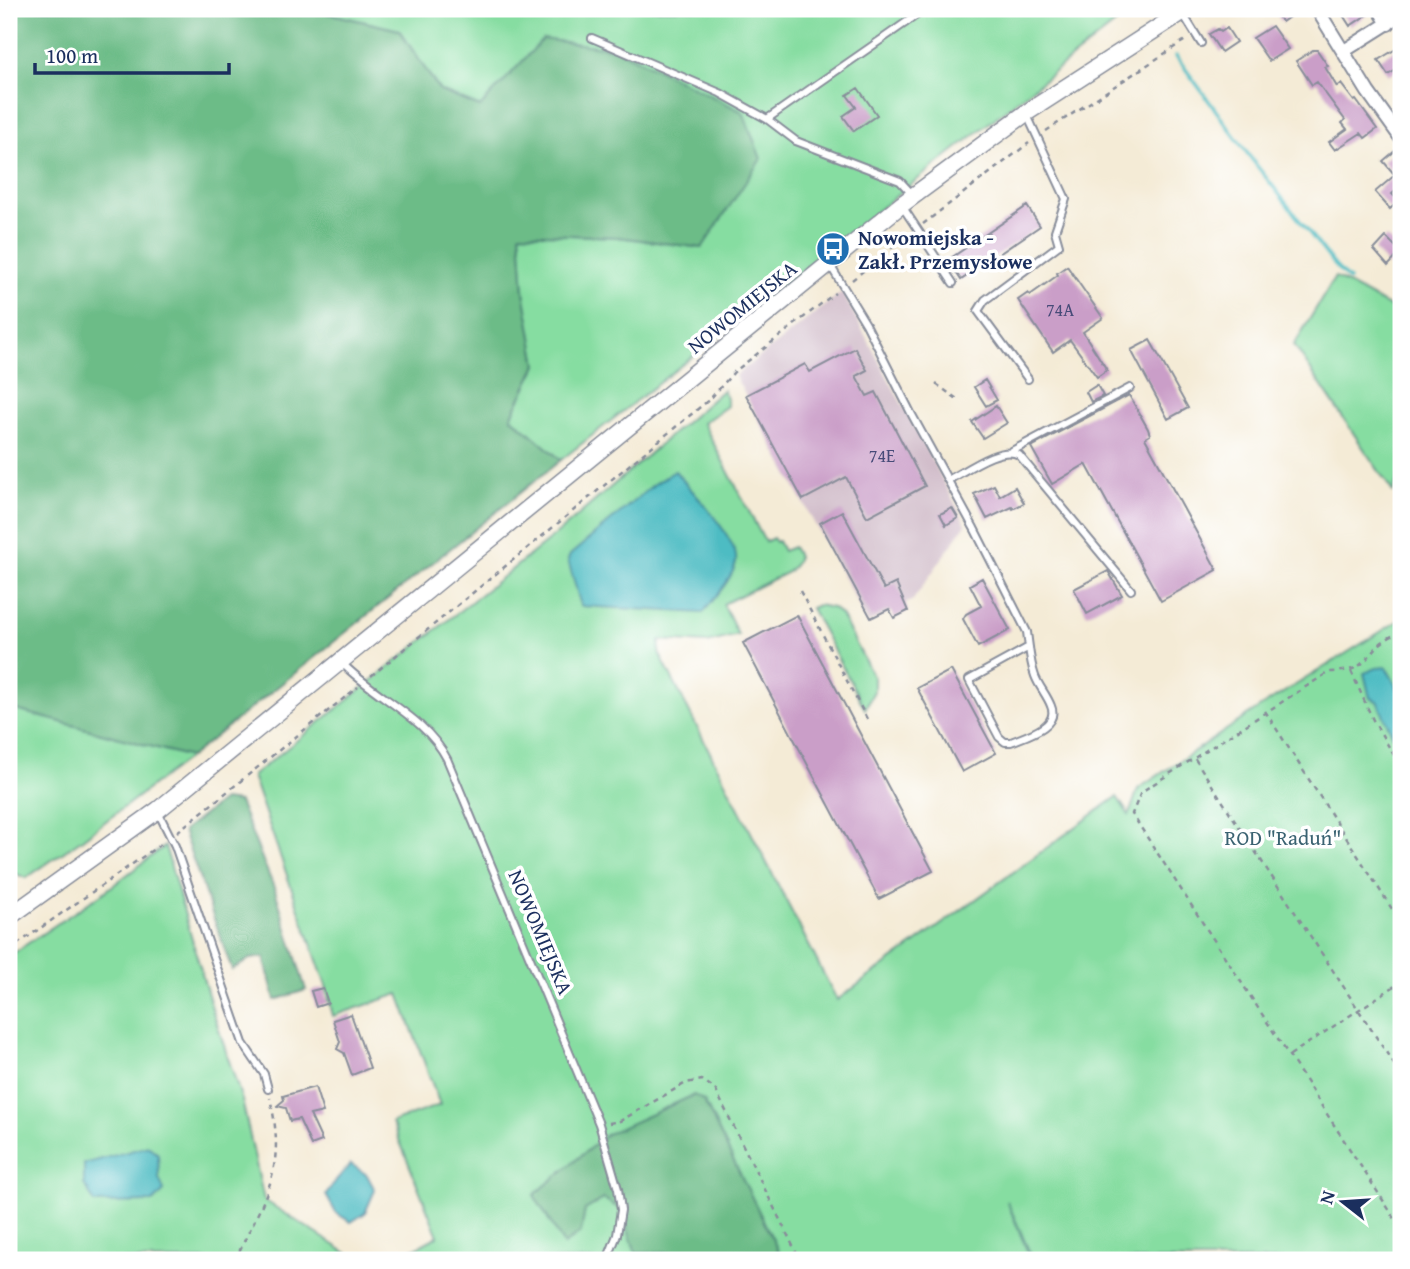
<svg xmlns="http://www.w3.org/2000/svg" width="1410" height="1269" viewBox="0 0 1410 1269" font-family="'Gentium Book Plus',serif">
  <rect width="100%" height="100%" fill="#fff"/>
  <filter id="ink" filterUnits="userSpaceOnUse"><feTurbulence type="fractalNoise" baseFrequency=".0143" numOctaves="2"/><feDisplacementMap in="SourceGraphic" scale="14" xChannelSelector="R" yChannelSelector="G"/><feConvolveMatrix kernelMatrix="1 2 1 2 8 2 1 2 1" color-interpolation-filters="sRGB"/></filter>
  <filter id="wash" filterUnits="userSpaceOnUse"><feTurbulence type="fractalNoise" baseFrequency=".00686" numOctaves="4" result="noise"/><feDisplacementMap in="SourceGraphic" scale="28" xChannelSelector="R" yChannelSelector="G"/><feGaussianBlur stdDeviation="1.57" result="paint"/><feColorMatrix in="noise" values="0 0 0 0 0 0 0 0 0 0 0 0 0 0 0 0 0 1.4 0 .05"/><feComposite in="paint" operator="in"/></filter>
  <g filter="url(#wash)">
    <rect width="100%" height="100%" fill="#f4ebd6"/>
    <path fill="#d1bdca" d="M842,292L966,524L913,600L868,623L735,376Z"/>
    <path fill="#86dda1" stroke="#508680" stroke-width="2" d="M310,9H1134L561,460L511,417L537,365L524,292L520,233L618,237L702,248L481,107L440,91L399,30Z
      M1335,277L1401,313V471L1393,492L1294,345Z
      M723,390L727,399V406L703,423L765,542L773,538L776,542L778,541L783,551L793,547L798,556L795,564L788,572L723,604L738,635L707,643L660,640L659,653L837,1000L1117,797L1129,815L1138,789L1262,706L1401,619V1260H1033L1007,1201L1031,1260H394L438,1236L392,1122L440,1105L399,994L333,1016L326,986L252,776L559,532Z
      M818,605L832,608L841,615L874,678V691L865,709L811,608Z
      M9,708L190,757L81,840L26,878L9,871Z
      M165,846L213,1012L242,1100L264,1200L358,1260H9V956L103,893Z"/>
    <path fill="#6cbc87" stroke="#447672" stroke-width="2" d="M9,9H310L399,30L440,91L480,107L543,39L617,49L743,112L761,159L702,248L618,237L520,233L524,292L537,365L511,417L561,460L190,757L9,708Z
      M223,800L239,802L275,890L306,990L275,1000L264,957L250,959L232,970L183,831Z
      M694,1095L704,1101L779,1252L769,1260H687L672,1253H636L621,1210L604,1199L585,1210L581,1232L564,1245L534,1195L607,1134Z"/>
    <path fill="#4dbcc3" stroke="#347690" stroke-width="2" d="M675,471C689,488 740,540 736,562C732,580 714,598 703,613L581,606L568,560L570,555L653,485Z
      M1386,667L1401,694V753L1377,701L1370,698L1364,673L1377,668Z
      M148,1146L158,1154L159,1178L164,1191L153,1202L95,1203L84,1184V1164Z
      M351,1164L367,1175L375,1190L365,1213L351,1222L336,1213L326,1195L337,1179Z"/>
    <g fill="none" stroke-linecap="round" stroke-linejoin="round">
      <path stroke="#4dbcc3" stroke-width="3.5" d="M1176,56L1250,157L1336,267L1349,280"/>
    </g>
    <g id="blocks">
      <path fill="#ca9ec8" d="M1273,9H1300L1282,22Z
        M1339,9H1370L1371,12L1350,26Z
        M1272,26L1288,49L1269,61L1253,38Z
        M1227,28L1236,42L1221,52L1209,34L1218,29L1221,32Z
        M1401,46V67L1388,75L1378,60Z
        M1313,50H1317L1328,66L1325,67L1337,87L1341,84L1354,101L1356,100L1377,129L1365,138L1361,133L1335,150L1329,142L1347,129L1342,123L1345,120L1317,82L1312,85L1296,61Z
        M858,88L877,115L854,131L843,116L856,107L847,95Z
        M1395,151L1401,158V186L1392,194L1399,201L1390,209L1375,192L1395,175L1383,161Z
        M1027,206L1040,226L961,280L948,260Z
        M1386,237L1401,252L1388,266L1374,250Z
        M1067,266L1103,318L1083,332L1107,370L1097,377L1070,340L1053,352L1018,300L1028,293L1030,295L1058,275L1057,273Z
        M1150,340L1188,408L1168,419L1131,350Z
        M855,348L867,370L856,376L867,396L876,392L925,486L867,517L846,477L803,500L746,395L805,364L810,372Z
        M985,380L997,400L986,406L974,387Z
        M1097,385L1103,396L1091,402L1086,392Z
        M1129,395L1148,429L1150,435L1145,438L1217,570L1161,601L1086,464L1052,484L1031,447Z
        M996,406L1007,423L983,438L972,422Z
        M994,485L1000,496L1015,487L1024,503L1013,509L1012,507L987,519L974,494Z
        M952,508L958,518L946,525L940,514Z
        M842,511L884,589L896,583L908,611L894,618L889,609L871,618L820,523Z
        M1108,571L1122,595L1087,614L1074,589Z
        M982,578L1010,630L978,647L963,619L966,614L981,606L970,585Z
        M797,615L933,871L879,899L743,643Z
        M951,670L996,753L962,772L917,688Z
        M323,988L328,1003L316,1007L311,991Z
        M351,1014L370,1068L352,1075L344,1053L337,1049L340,1042L333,1020Z
        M315,1087L323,1112L310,1115L322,1141L311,1145L299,1119L290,1121L286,1108L277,1106L284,1100L283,1096Z"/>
    </g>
  </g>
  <g filter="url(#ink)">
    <use href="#blocks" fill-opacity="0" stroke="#888d9a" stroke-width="2"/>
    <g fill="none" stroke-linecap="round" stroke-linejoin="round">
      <g stroke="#888d9a" stroke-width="10">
        <path id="service" d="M1183,14L1201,43
          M592,38L720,93L767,119L921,12
          M1027,115L1066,199L1055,231L1059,245L985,300L978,311L1028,379
          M767,119L796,141L900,181L912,194
          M902,206L953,283
          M830,265L866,324L912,415L974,528L1027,632C1029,646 1030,663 1035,676C1039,687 1047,695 1051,706C1060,727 1025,736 1011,742H1005L999,737L969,680L1029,647
          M1012,451L1130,388
          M948,480C965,471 1002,444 1019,455L1131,590
          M341,662C374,697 425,716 447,759L599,1124L618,1189L621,1210L617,1235L607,1260
          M158,812L175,846L243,1043L264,1074L268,1089"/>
      </g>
      <g stroke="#888d9a" stroke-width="16">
        <path id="minor" d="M1317,9L1368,92L1401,138
          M1379,9L1388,24
          M1344,51L1401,15"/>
      </g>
      <g stroke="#888d9a" stroke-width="19">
        <path id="tertiary" d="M9,917L158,810L901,205L1026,113L1187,9"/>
      </g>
      <path stroke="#888d9a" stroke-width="2.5" stroke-dasharray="5 5" stroke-linecap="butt" d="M1201,14L1210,9
        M1046,131L1187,39
        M923,224L1029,143
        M852,280L909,234
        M936,384L960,401
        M800,591L867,719
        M1401,631C1393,636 1383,640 1377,647C1359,668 1358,671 1329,672L1141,792L1132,814L1401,1228
        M1351,671L1373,720L1401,767
        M371,676L710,399L734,372L835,293
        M1265,711L1401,923
        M1195,759L1401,1075
        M177,832L358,687
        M9,950L164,842
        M1290,1055L1401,982
        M609,1123L620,1121L686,1083L702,1080L715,1089L800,1260
        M235,1260C265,1197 287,1171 270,1098"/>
      <use href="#service" stroke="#fff" stroke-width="6"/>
      <use href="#minor" stroke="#fff" stroke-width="12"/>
      <use href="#tertiary" stroke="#fff" stroke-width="16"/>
    </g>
  </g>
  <defs>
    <g id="bus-disc" transform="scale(1.75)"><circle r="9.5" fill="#1f6fb2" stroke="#fff"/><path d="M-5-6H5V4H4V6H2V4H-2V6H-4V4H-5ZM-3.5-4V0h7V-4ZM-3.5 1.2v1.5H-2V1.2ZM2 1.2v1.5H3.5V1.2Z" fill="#fff"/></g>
  </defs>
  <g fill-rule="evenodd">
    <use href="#bus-disc" x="833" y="249"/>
  </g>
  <g text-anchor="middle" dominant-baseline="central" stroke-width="7" stroke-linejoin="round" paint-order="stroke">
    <g font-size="18" fill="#474b78">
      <text x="1060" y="309">74A</text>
      <text x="882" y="455">74E</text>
    </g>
    <g font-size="21" font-weight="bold" fill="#1b2f5e" stroke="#fff" text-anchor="start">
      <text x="858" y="237">Nowomiejska -<tspan x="858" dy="24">Zakł. Przemysłowe</tspan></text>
    </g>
    <g font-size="21" fill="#1b2f5e" stroke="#fff">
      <text transform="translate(742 307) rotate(-39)">NOWOMIEJSKA</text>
      <text transform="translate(541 932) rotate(67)">NOWOMIEJSKA</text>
    </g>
    <g font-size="21" fill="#3b6372" stroke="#fff">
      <text x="1283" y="837">ROD "Raduń"</text>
    </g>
  </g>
  <rect width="1410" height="1269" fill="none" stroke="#fff" stroke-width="35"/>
  <g transform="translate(1343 1202) rotate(287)" stroke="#ffffff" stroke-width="5" paint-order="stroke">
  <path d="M0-5L12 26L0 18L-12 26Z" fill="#1b2f5e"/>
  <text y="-10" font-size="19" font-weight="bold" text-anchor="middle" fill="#1b2f5e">N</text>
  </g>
  <path d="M35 63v10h194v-10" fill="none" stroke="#1b2f5e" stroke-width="3.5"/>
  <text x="46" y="63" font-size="21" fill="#1b2f5e" stroke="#ffffff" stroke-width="5" paint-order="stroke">100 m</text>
</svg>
